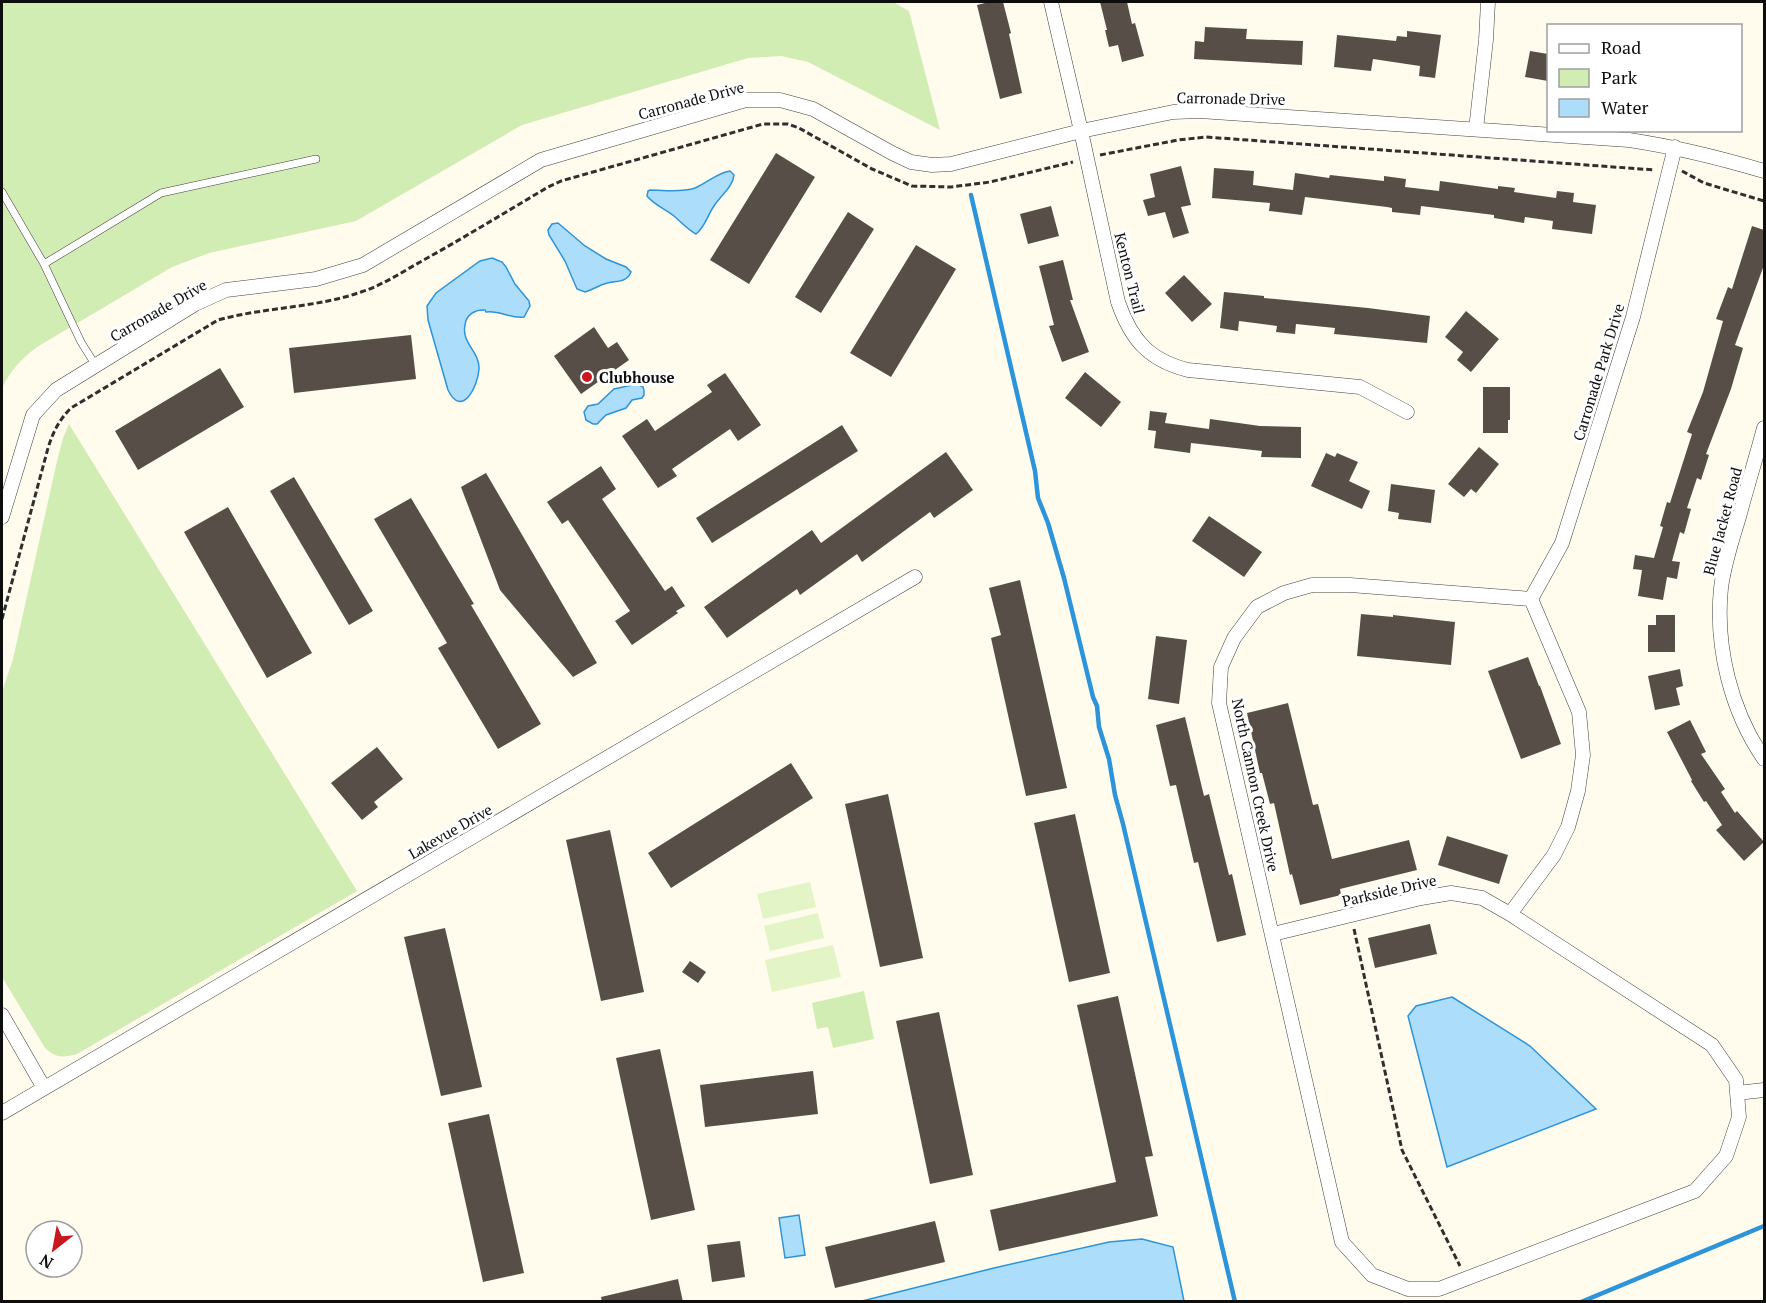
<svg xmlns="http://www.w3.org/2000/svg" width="1766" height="1303" viewBox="0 0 1766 1303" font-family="'PT Serif',serif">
  <rect width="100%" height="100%" fill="#fffced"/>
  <path fill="#d1edb3" d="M2,2H893L909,11L940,130L808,62L781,56L748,58L522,125L356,221L209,253L172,267L37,347C20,360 11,370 2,388Z
    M69,424L357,891L77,1054C63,1058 56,1058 45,1048L2,977V692L13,659L57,461L63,438Z
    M864,991L874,1039L833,1048L828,1027L817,1029L812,1003Z"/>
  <path fill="#e3f4c6" d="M810,882L816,907L763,919L757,894Z
    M818,913L824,938L770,951L764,926Z
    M833,945L841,977L772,992L765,960Z"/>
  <path fill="#acdefc" stroke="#2c94da" stroke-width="1.5" d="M730,171L734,175C733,187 720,196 714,206C707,216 705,227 696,234C688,230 681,222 674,216C665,209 653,204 647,196L648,191L650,190C664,190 681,193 695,188C707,183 717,173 730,171Z
    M558,223L585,246L606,259L626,267L631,272C626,284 615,280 604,284C598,286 592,290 585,292L577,289L565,261L549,235L548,230L552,224Z
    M492,258L502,262L506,267L515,284L529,301L530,306L524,317C510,319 500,310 486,312L485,310C475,309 466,315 465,325C461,343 480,352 479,369C478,386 462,419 448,390L428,320L427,306L436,293L480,261Z
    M637,384L643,387L644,390V395L642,398L632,400L626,408L606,415L597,424H593L586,420L584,412L588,406L598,404L614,389Z
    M1452,997L1530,1046L1596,1109L1447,1167L1408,1016L1416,1006Z
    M799,1215L805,1255L785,1258L779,1218Z
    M1142,1239L1173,1247L1184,1301H862L994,1268L1109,1242Z"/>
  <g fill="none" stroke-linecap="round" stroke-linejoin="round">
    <path stroke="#2c94da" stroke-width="4.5" d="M971,195L1035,471L1038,498L1048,523L1064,578L1093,697L1097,706L1099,727L1109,759L1115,795L1123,824L1235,1302
      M1581,1302L1764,1226"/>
  </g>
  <path fill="#574e48" d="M989,2H1003L1011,33L1009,34L1022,93L1000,99L977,5Z
    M1100,2H1127L1132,24L1135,23L1144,56L1122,62L1118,45L1109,47L1105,30H1107Z
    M1205,27L1247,29L1246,39L1303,41L1302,65L1194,59L1195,41L1204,42Z
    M1407,31L1441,35L1435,78L1419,76L1420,66L1373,59L1371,71L1334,67L1337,35L1396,41L1397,36L1407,37Z
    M1530,51L1548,54V81L1525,77Z
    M776,153L815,177L749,284L710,260Z
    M1181,166L1191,205L1181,207L1189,233L1173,238L1165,212L1148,216L1143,200L1155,197L1150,174Z
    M1214,168L1254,171L1253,185L1293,190L1295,173L1329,178L1330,175L1384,181V176L1406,179L1405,187L1439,191L1440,181L1498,189V186L1515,188L1514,192L1556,198L1557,191L1574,193L1573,202L1596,205L1592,234L1552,229L1553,221L1525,217L1524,223L1494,218V215L1421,206L1420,215L1392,212V208L1387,207L1305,197L1302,215L1269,211L1270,203L1212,198Z
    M1051,206L1059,236L1028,244L1020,214Z
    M848,212L874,229L821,313L795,297Z
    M1752,226L1764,230V265L1735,345L1743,348L1731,389L1706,454L1709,455L1701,480L1697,478L1687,508L1691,509L1684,534L1680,532L1672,561L1680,562L1677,579L1667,577L1663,600L1638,596L1642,570L1633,569L1635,555L1654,558L1663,527L1660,526L1667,502L1670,503L1692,434L1687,432L1703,392L1723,321L1716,319L1728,287L1732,289Z
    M916,245L956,269L891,377L850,353Z
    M1063,260L1073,300H1070L1089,352L1062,362L1049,326L1054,325L1039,266Z
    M1184,275L1212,304L1192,322L1165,293Z
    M1224,292L1264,296V298L1368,308L1430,316L1427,343L1334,334L1335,328L1296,324L1295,334L1276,332L1277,326L1239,321L1238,331L1220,328Z
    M1466,311L1499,339L1471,372L1457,360L1463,352L1445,337Z
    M594,327L608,348L617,342L629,360L581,394L554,356Z
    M411,335L416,379L294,393L289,348Z
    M220,368L244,407L138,470L115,431Z
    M1085,372L1121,402L1101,427L1065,398Z
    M725,373L761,425L738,441L730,429L672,469L677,476L658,488L622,436L647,419L655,431L712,392L707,385Z
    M1483,387H1510V420H1508V433H1483Z
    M1150,411L1167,413L1165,423L1209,429L1210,419L1260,426L1301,427V458L1261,457L1262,451L1191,443L1190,453L1154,448L1156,431L1148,430Z
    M842,425L858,451L712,543L696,518Z
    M1479,447L1499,464L1476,493L1471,489L1464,497L1448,484Z
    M946,452L973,490L934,518L930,512L862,562L857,554L800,595L797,589L727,638L704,607L812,530L821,543Z
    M1326,453L1335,457L1337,453L1358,462L1349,481L1370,491L1362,509L1311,486Z
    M601,466L616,489L602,499L665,591L672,586L685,606L676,611L678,613L632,645L615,621L630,611L568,520L562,524L547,502Z
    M486,473L597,663L573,677L500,590L461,487Z
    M294,477L373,611L349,625L270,491Z
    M1391,484L1435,490L1431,523L1398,519L1399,513L1388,511Z
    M411,498L474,604L471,605L541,724L498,749L438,648L447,643L374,519Z
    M228,507L312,653L267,678L184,532Z
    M1209,516L1262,552L1244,577L1192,541Z
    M1020,580L1067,788L1026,796L991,638L1001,635L989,588Z
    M1361,614L1393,617V615L1455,622L1451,665L1357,656Z
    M1656,615H1675V652H1648V625H1656Z
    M1156,636L1187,640L1179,704L1148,699Z
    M1528,657L1539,686H1540L1561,744L1521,759L1488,671Z
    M1680,669L1683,686L1676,688L1680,705L1655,710L1648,676Z
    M1288,703L1313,805L1318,804L1332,859L1409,840L1417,870L1340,889L1341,895L1300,905L1292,874L1290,875L1274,803L1270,804L1262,773H1260L1247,713Z
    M1185,717L1204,796L1209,794L1229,875L1232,874L1246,935L1217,942L1198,862L1194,863L1176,785L1170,786L1156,725Z
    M1690,720L1706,752L1701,754L1725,789L1721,792L1735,813L1737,811L1764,842L1744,861L1716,830L1722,825L1706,801L1704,802L1691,781L1692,780L1667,732Z
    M377,747L403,779L374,802L378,807L362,820L331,783Z
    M791,763L813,798L671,888L648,853Z
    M888,794L923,958L880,967L845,804Z
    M1075,814L1110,973L1069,982L1034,823Z
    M610,830L644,992L601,1001L566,840Z
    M1447,836L1508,855L1499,884L1438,865Z
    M1430,924L1437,954L1375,968L1368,938Z
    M445,928L482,1087L441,1096L404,937Z
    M690,961L706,972L698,983L682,972Z
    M1118,996L1153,1156L1145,1157L1158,1216L999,1251L990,1210L1116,1182L1077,1005Z
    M939,1012L973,1175L930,1184L896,1021Z
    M660,1049L695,1210L651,1220L616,1058Z
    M813,1071L818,1114L705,1127L700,1085Z
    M489,1114L524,1273L483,1282L448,1123Z
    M935,1221L945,1262L835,1288L825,1247Z
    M740,1241L745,1277L712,1282L707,1245Z
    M678,1279L683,1302H602L601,1297Z"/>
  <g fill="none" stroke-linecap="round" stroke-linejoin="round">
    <g stroke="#404040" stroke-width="8">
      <path id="lane" d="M2,192L44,264L81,342L96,366
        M44,264L161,193L316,159"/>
    </g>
    <g stroke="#404040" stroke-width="15">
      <path id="street" d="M1051,2L1081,131L1118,302C1131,339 1148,360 1188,370L1360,387L1407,412
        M1476,129L1486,40L1488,2
        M1764,428C1756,458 1747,487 1739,517C1732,540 1724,564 1721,588C1715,647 1731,711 1764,759
        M2,517L33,415L56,390L195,304L226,290L316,279L363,265L541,160L746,100H780L813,109L892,153L911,162L932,165L951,164L1081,131L1173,112L1200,111L1629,140C1676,147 1720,158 1764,171
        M1531,599L1562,543L1633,317L1675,147
        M1510,914L1554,855L1568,827L1578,791L1583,755L1579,712L1531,599
        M1273,934L1421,898L1451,893L1482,898L1510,914L1712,1045L1736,1080L1739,1117L1726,1156L1695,1191L1439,1289H1408L1372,1275L1342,1242L1219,703L1221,667L1234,638L1257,607L1284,593L1312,585H1350L1531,599
        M2,1015L44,1088
        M1737,1093L1764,1090
        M2,1113L915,577"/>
    </g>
    <path stroke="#2f2f2f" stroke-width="3" stroke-dasharray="6 3" stroke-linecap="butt" d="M1100,155L1178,140L1206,137L1655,170
      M1682,171L1704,183L1764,201
      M2,619L48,448C53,432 59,420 71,408L218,320C265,307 316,308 361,292C383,285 402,272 422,261C465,237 506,212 548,187L561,181L763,124H788L799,128L872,169L912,186L951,187L990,182L1073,162
      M1354,929L1402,1150L1460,1266"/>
    <use href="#lane" stroke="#fff" stroke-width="7"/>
    <use href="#street" stroke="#fff" stroke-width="14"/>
  </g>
  <circle fill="#ca1820" stroke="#fff" stroke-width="2" cx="587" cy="377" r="6"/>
  <g text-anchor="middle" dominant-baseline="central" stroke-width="6" stroke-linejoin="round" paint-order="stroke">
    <g font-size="15" fill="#0d0d0d" stroke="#fff">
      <text transform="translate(1231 98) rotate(1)">Carronade Drive</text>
      <text transform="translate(691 100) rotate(-15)">Carronade Drive</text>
      <text transform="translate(1130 273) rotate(76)">Kenton Trail</text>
      <text transform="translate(158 310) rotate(-30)">Carronade Drive</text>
      <text transform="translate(1598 372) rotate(-73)">Carronade Park Drive</text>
      <text transform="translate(1722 521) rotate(-75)">Blue Jacket Road</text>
      <text transform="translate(1256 785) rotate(78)">North Cannon Creek Drive</text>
      <text transform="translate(450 831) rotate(-30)">Lakevue Drive</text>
      <text transform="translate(1389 890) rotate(-13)">Parkside Drive</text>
    </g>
    <g font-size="15" font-weight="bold" fill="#0d0d0d" stroke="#fff" text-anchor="start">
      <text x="599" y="377">Clubhouse</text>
    </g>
  </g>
  <rect width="1766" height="1303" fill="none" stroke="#0d0d0d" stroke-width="6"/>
  <rect x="1547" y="24" width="195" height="108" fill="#ffffff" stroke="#9e9e9e" stroke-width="1.5"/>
  <rect x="1559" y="44" width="30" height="9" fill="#ffffff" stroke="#9e9e9e" stroke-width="1.5"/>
  <text x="1601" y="54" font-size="18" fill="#0d0d0d">Road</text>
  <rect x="1559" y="69" width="30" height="18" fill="#d1edb3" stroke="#9e9e9e" stroke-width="1.5"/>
  <text x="1601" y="84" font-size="18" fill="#0d0d0d">Park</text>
  <rect x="1559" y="99" width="30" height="18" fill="#acdefc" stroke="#9e9e9e" stroke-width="1.5"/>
  <text x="1601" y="114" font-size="18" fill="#0d0d0d">Water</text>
  <g transform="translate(54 1249) rotate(211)"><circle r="28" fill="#ffffff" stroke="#9e9e9e" stroke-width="1.5"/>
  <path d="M0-4.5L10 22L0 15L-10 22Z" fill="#ca1820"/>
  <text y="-9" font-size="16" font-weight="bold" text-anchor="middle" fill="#0d0d0d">N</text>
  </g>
</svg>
